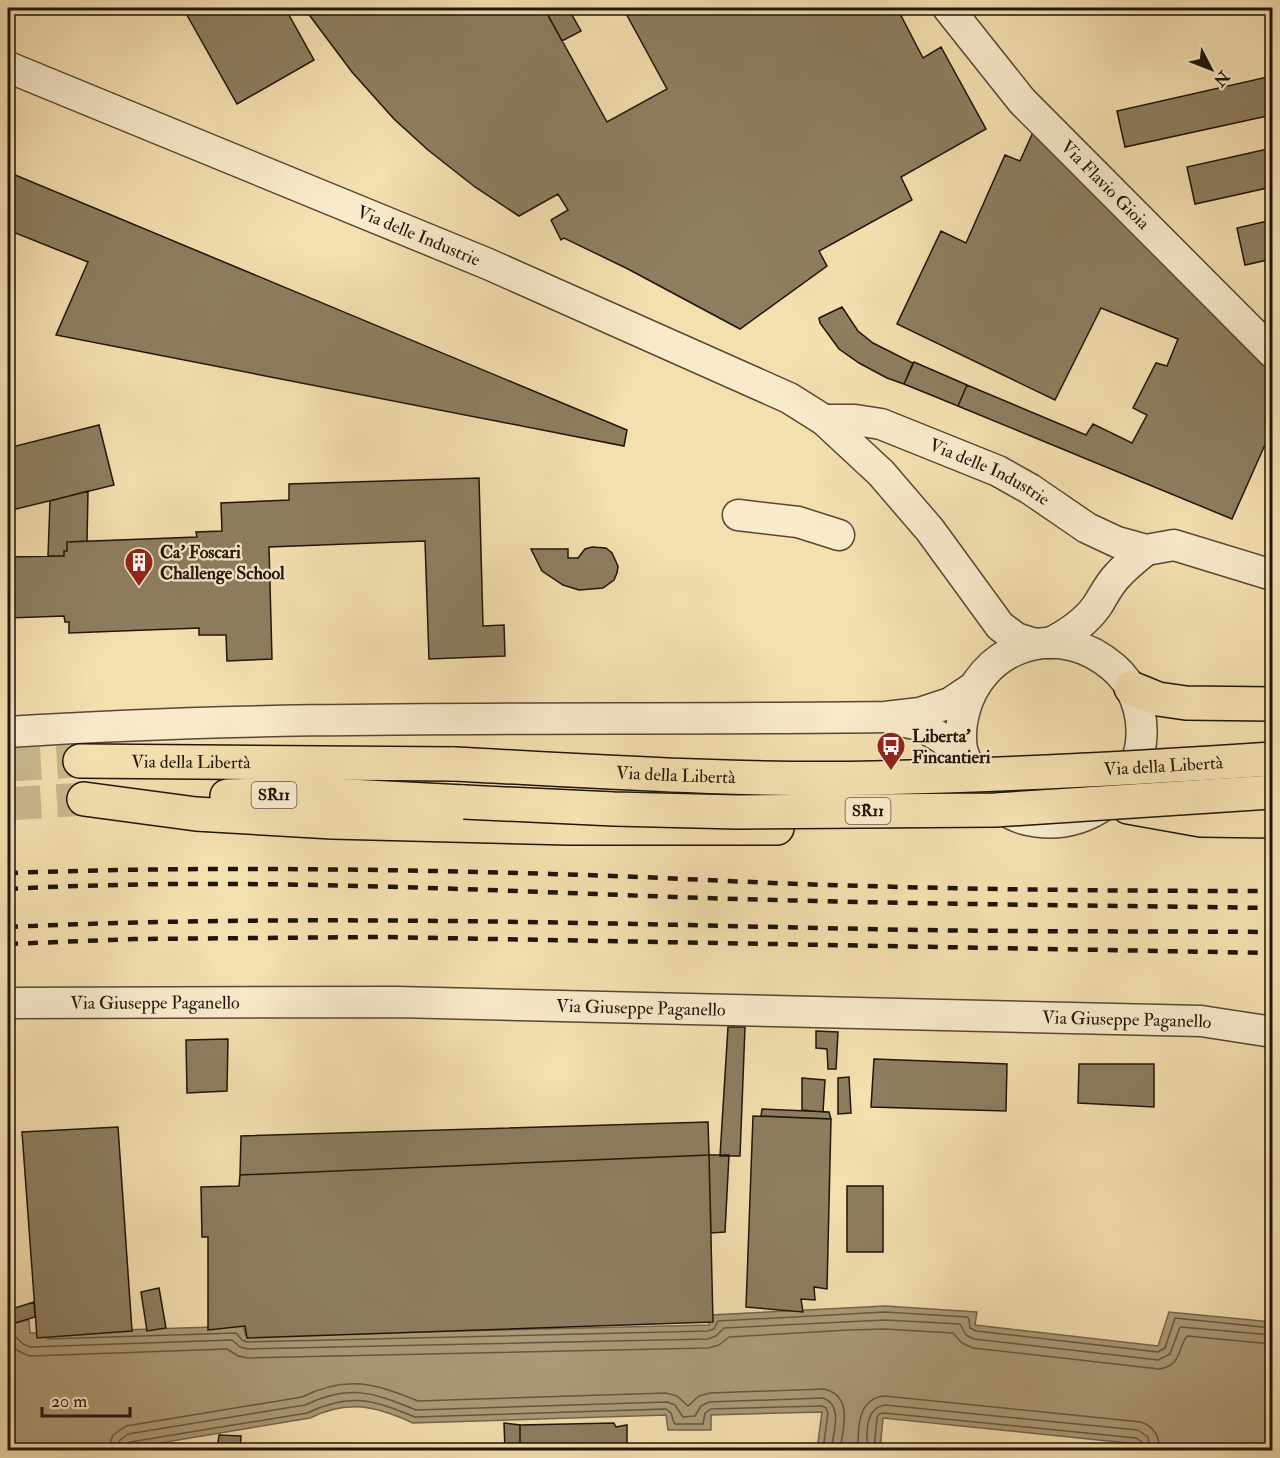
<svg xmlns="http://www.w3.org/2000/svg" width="1280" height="1458" viewBox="0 0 1280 1458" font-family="'IM FELL Double Pica',serif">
  <rect width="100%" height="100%" fill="#f4dfaf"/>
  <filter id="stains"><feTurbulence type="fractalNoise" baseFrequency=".00333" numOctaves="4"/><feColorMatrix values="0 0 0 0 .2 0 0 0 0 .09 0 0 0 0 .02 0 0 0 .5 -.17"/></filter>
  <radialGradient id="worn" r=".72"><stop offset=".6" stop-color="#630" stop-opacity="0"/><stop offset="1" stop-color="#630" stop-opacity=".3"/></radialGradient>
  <path fill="#ab9a77" stroke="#73654b" stroke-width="1.5" d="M885,1306L977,1312L975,1325L1158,1346L1169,1312L1272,1322V1450H1136L1137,1444L883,1418L880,1450H817L822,1412L711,1415V1430H668L666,1415L413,1423C376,1406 348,1399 310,1418L124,1449L8,1450V1325L29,1320L30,1333L243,1326L246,1336L709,1325L710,1315Z"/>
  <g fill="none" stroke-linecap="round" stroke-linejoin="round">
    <path stroke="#645840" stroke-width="1.5" d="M8,1338L16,1337L23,1344L31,1347L232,1340L240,1347L248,1349L708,1339L716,1336L724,1328L885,1320L960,1324L966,1335L974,1339L1158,1360L1170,1354L1180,1327L1272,1335
      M47,1339L236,1333L242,1340L247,1342L708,1331L714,1329L718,1321L885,1312L967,1317L969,1319L970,1328L976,1331L1158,1352L1165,1348L1175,1318L1272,1328
      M8,1347C16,1347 22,1355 31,1356L227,1349L238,1356L248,1358L708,1348L719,1345L729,1337L849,1330L885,1329L953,1333L962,1343L973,1348L1159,1369C1182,1365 1177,1350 1187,1336L1272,1344
      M108,1450L113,1435L126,1426L302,1397C347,1375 374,1383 418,1401L666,1393L677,1396L688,1406L699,1396L710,1393L824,1389C854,1396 843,1428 840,1450
      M117,1450L120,1440L128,1434L305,1405C349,1384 373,1392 416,1410L667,1402L675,1405L683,1417L695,1416L701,1406L709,1402L823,1398C844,1405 833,1434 831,1450
      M124,1450L125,1445L130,1442L307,1413C351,1392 373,1400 415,1417L666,1409L671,1413L674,1423L676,1424H703L705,1413L711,1409L822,1406L826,1408L828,1413L823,1450
      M858,1450C858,1429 857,1398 885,1396L1141,1422C1154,1427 1160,1436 1159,1450
      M867,1450C867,1434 864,1408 885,1405L1138,1430L1148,1437L1150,1450
      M874,1450L877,1418L879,1414L884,1413L1136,1438L1142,1442V1450"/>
  </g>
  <path fill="#8d7e60" stroke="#1e150a" stroke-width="1.5" d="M183,8H285L314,60L237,104Z
    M304,8H544L607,122L667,89L623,8H897L923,58L941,47L986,129L901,177L912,200L819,251L827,266L740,329L628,269L564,238L561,240L551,220L568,210L558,194L519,216L475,187L428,150L394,119L352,72Z
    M544,8H568L581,31L562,41Z
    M1272,76V115L1125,147L1117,111Z
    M1034,130L1272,368V429L1232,519L958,406L967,385L1086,435L1093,424L1132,443L1147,415L1133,408L1156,363L1167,366L1178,339L1101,308L1055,400L897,324L941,231L966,243L1005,155L1020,161Z
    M1272,148V187L1195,204L1187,167Z
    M8,172L627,430L624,446L56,335L88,262L8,230Z
    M1272,220V259L1245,265L1237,228Z
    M842,307L858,331L873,343L913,363L904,384L887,378L859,363L839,349L820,323L819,318Z
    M914,362L967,385L958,406L904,384Z
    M99,425L114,485L8,511V448Z
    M479,478L483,626L504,625L505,656L429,659L425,541L269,547L272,659L227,661L226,635H199V628L69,633V622H65L64,616L8,618V557L64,556V551H67V542L197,537L196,532L222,531L221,503L289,500V484Z
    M88,491L87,541L67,542V551H64V556H48L50,501Z
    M592,547L606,548L612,553L618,566L617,573L614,580L603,588L579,590L563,585L542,571L531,549H568V558H578L585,549Z
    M728,1027H745L740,1156H720Z
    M816,1031L838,1032L836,1069H828L827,1049L816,1048Z
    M228,1039L227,1091L187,1093L186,1040Z
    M874,1059L1007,1064L1006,1111L871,1107Z
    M1079,1064H1154V1107L1078,1103Z
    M849,1077L851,1113L838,1114V1078Z
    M802,1078L825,1080L823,1112L802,1110Z
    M762,1109L829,1112L831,1119L761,1116Z
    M753,1116L831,1119L827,1289L814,1287L815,1300L801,1299L803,1312L746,1307Z
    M708,1122L709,1155L240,1175L241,1136Z
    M118,1127L132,1331L37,1338L22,1132Z
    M709,1155L713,1322L247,1338L245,1326L208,1330V1237H202L201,1187L239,1186L240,1175Z
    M709,1155H729L725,1232L711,1233Z
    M847,1186H883V1252H847Z
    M159,1288L166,1328L147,1331L141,1292Z
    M34,1302L35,1317L8,1325V1310Z
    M504,1423L520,1425V1450H505Z
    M614,1423L616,1427L627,1425V1450H520V1425Z
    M219,1435L241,1436L240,1450H217Z"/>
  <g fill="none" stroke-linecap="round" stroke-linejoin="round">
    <path stroke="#c9b78e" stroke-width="33" stroke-dasharray="33 16" stroke-linecap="butt" d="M8,765L80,761
      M8,804L84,799"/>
    <g stroke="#544833" stroke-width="33">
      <g id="minor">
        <path id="s1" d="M948,8L1022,101L1272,352"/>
        <path id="s2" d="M8,67L488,264L789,398L824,420L881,473L930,530L1000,626L1016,638L1035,644"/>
        <path id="s3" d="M824,420H855L881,424L998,471L1030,489L1087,528L1117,542L1146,550L1174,545L1272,575"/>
        <path d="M738,515L798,522L839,535"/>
        <path d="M1050,643C1068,634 1085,623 1097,606C1104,595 1109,584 1118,575C1126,566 1136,558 1146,550"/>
        <path d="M891,719L920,725L943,739L966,761"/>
        <path d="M8,732C300,713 593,721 885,717L920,713L950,703L974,687"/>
        <path d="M948,771C978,781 994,811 1024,819C1102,840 1168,762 1131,689C1125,677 1114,667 1104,660C1050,622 979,650 964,713C961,724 960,737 962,749C966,764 973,776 981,790"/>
        <path id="s4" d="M8,1003L396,1002L1201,1021L1272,1032"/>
      </g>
    </g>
    <g stroke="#1e150a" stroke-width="36">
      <g id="highway">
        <path d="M1131,688L1158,699L1186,703L1272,704"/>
        <path id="s5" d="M80,761L454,764"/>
        <path d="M227,796L310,794L464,802"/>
        <path d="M84,799L196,814L332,822L569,828H777"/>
        <path d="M1128,807L1201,820L1272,821"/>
      </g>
    </g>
    <use href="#minor" stroke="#f8eacb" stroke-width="30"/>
    <use href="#highway" stroke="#f4dfaf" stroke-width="33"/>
    <path stroke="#1e150a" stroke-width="4.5" stroke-dasharray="10 10" stroke-linecap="butt" d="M8,873C200,866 393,869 586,875C679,878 772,884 866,886C1001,890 1137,891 1272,891
      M8,889C230,877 453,889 675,897C874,904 1073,905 1272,908
      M8,927C293,914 580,923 866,929C1001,932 1137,931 1272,932
      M8,944L134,939L382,937L1272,953"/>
    <g stroke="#1e150a" stroke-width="36" stroke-linecap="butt">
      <g id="highway-bridge">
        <path id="s6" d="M454,764C594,771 734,781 875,778C1007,775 1140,768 1272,759"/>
        <path d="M464,802L614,809L737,812L995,810L1272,792"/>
      </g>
    </g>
    <use href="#highway-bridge" stroke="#f4dfaf" stroke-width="33"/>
  </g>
  <defs>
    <g id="building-pin" transform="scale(1.5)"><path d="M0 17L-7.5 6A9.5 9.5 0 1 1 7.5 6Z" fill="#8f2418" stroke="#f8eacb"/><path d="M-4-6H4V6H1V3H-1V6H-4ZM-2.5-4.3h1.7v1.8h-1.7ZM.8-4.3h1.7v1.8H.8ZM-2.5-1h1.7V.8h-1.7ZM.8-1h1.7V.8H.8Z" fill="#fff"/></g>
    <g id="bus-pin" transform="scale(1.5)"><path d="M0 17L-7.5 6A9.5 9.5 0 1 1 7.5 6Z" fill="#8f2418" stroke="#f8eacb"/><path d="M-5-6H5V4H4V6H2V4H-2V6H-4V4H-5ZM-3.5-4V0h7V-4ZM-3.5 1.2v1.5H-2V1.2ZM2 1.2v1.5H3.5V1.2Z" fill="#fff"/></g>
  </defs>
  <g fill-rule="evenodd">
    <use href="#building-pin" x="139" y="562"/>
    <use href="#bus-pin" x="891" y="746"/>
  </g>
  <g text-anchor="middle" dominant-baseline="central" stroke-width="4.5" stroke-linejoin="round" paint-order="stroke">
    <g fill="#f8eacb" stroke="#5f5544" stroke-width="1.5">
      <rect x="251.5" y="782" width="45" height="26" rx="4.5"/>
      <rect x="845.5" y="798" width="45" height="26" rx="4.5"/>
    </g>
    <g font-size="16" font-weight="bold" fill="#1e150a">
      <text x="274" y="795">SR11</text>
      <text x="868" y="811">SR11</text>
    </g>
    <g font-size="18" fill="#1e150a" stroke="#f8eacb">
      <text stroke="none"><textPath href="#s1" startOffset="237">Via Flavio Gioia</textPath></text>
      <text stroke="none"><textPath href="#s2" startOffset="444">Via delle Industrie</textPath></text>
      <text stroke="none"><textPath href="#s3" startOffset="176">Via delle Industrie</textPath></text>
      <text stroke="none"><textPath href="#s5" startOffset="111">Via della Libertà</textPath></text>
      <text stroke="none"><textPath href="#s6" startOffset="710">Via della Libertà</textPath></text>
      <text stroke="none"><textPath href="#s6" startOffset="222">Via della Libertà</textPath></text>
      <text stroke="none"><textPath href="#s4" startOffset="147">Via Giuseppe Paganello</textPath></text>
      <text stroke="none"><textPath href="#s4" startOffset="633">Via Giuseppe Paganello</textPath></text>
      <text stroke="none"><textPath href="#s4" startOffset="1119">Via Giuseppe Paganello</textPath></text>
    </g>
    <g font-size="18" font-weight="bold" fill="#1e150a" stroke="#f8eacb" text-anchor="start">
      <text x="160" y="552">Ca' Foscari<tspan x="160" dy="21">Challenge School</tspan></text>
      <text x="912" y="736">Liberta'<tspan x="912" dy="21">Fincantieri</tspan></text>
    </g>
  </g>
  <rect width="1280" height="1458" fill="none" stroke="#f4dfaf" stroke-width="30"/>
  <rect x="9" y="9" width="1262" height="1440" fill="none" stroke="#1e150a" stroke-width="3"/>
  <rect x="15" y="15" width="1250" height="1428" fill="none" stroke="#1e150a" stroke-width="1.5"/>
  <g transform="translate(1211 69) rotate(132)" stroke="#f8eacb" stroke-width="4.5" paint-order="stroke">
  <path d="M0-4.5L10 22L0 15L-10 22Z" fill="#1e150a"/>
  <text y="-9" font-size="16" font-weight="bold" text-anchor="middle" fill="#1e150a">N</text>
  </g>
  <path d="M42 1407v9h88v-9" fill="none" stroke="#1e150a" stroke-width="3"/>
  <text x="51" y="1407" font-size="18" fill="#1e150a" stroke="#f8eacb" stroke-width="4.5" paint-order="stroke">20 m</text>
  <rect width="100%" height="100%" filter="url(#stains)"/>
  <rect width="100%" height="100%" fill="url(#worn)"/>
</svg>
